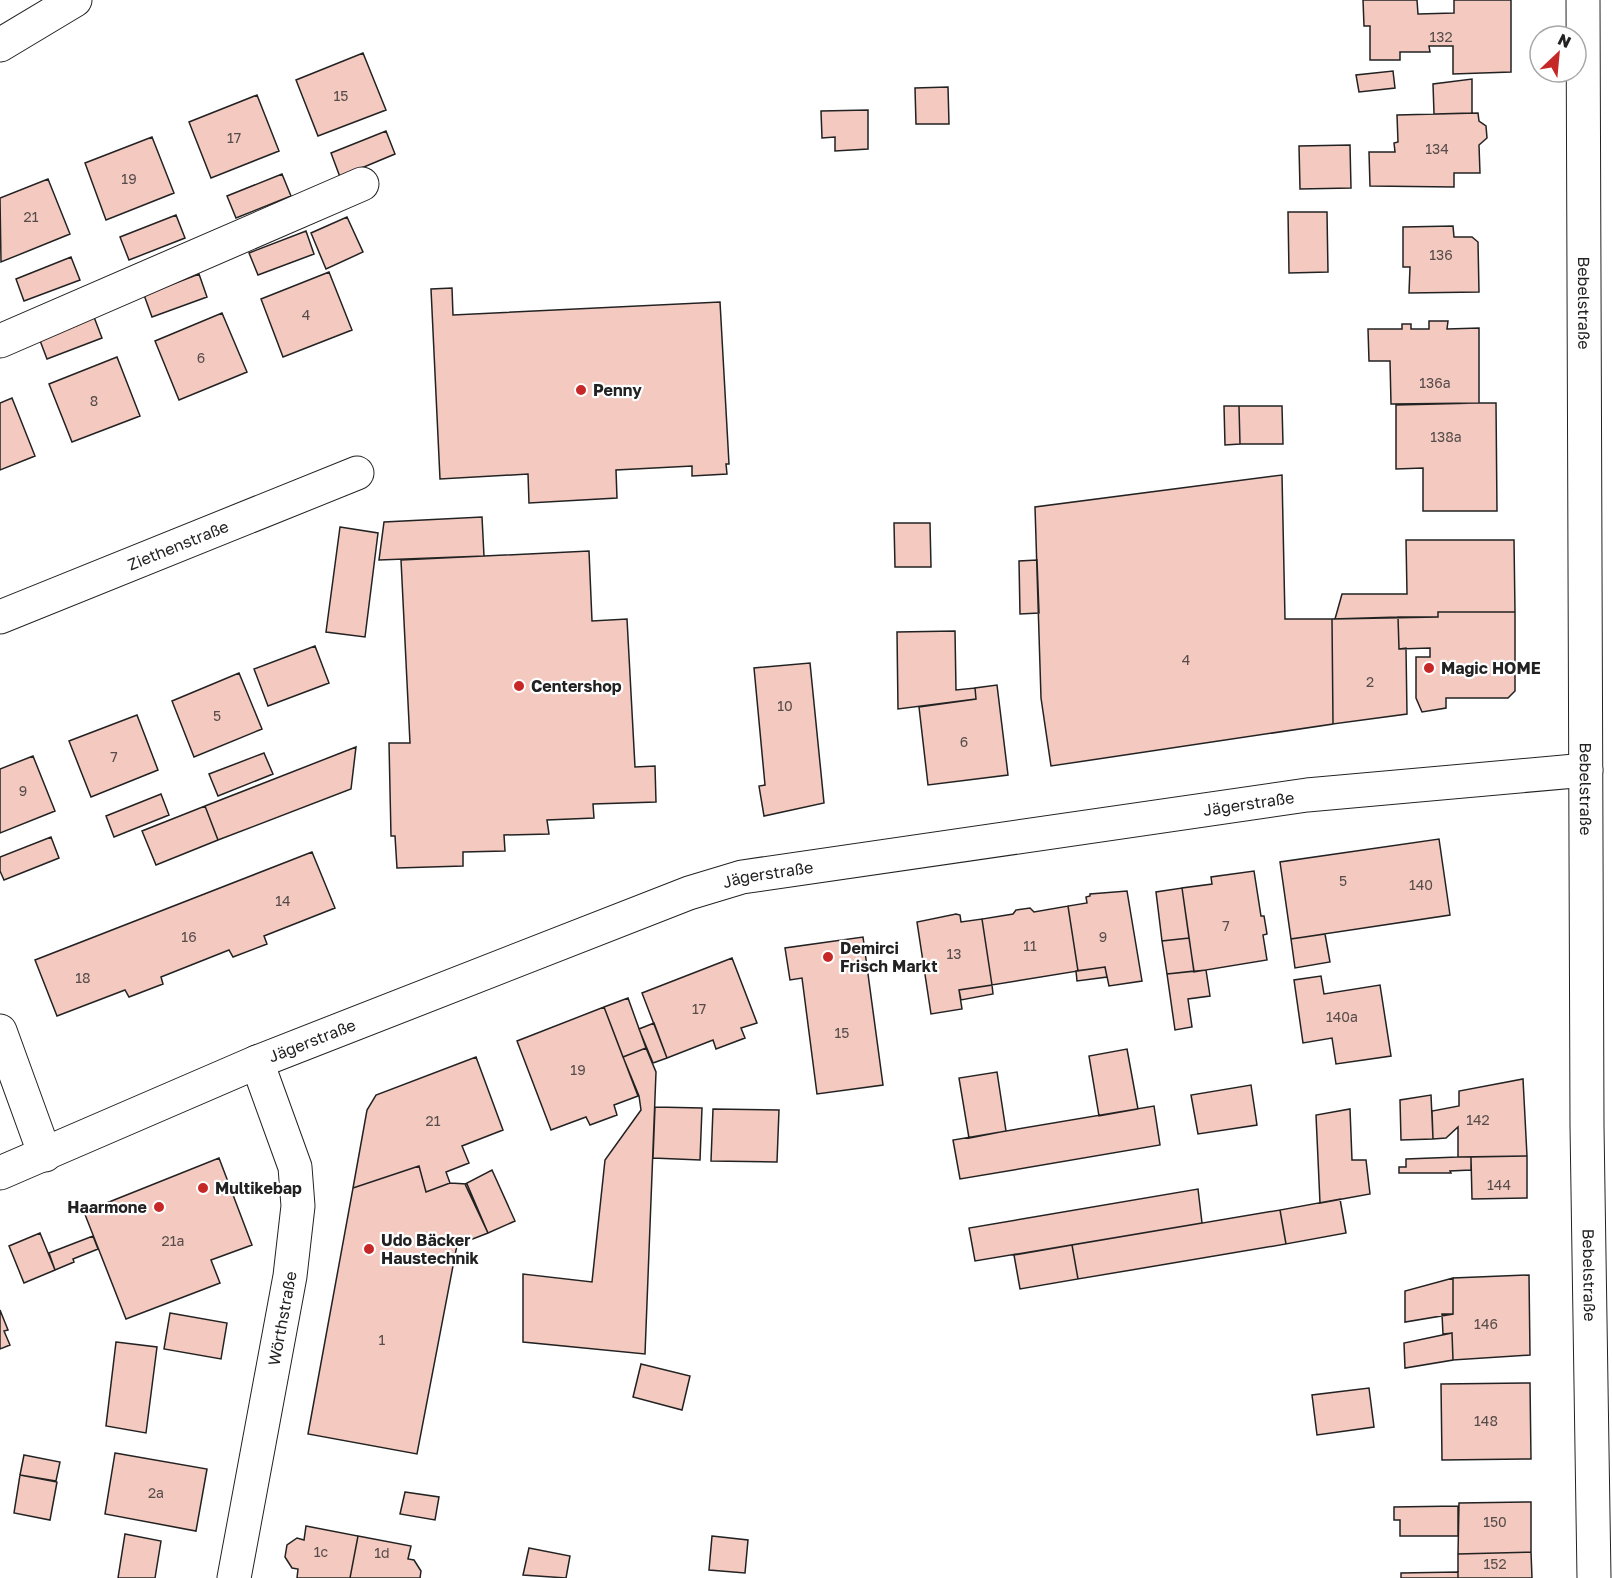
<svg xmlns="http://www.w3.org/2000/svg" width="1612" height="1578" viewBox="0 0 1612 1578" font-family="'Golos Text',sans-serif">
  <rect width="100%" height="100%" fill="#fff"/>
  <path fill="#f3c9c0" stroke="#222" stroke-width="1.5" d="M1363,0H1417L1418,14L1454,13V0H1511V72L1453,74V46H1429L1430,52H1400V60H1370V26H1364Z
    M363,53L386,110L318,136L296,80Z
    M1393,71L1395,88L1359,92L1356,75Z
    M1472,79V113L1434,114L1433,84Z
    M948,87L949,124H916L915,88Z
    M257,95L279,151L211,178L189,122Z
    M868,110V149L835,151V137L822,138L821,111Z
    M1478,113L1479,121L1486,126L1487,138L1479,145L1480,173H1454V187L1370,186L1369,152H1395L1394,143L1398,142L1397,115Z
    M386,131L395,154L340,177L331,153Z
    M152,137L174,193L106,220L85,163Z
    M1350,145L1351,188L1300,189L1299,146Z
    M282,174L291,196L236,218L227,196Z
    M48,179L70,234L1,262L0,198Z
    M1288,212H1327L1328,272L1289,273Z
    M176,215L185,238L129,260L120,237Z
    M347,217L363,252L326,269L311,233Z
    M1453,226L1454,237H1472L1478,242L1479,292L1409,293L1410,267H1403V227Z
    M306,231L314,254L258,275L249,253Z
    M71,257L80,280L24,301L16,279Z
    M329,272L352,330L283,357L261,299Z
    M199,274L207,297L152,317L144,295Z
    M452,288L453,315L720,302L729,464H726L727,474L692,476V466L616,470L617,498L529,503L528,474L440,479L431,289Z
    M222,313L247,372L179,400L155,341Z
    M94,317L102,338L47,359L39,338Z
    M1429,321H1448L1447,329L1479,328V403L1391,404L1390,361H1369L1368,329H1402V324H1411V329H1429Z
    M117,357L140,416L72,442L49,384Z
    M12,398L35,456L0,470V403Z
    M1479,403H1496L1497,511H1423V468L1396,469V405Z
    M1224,406H1239L1240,444L1225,445Z
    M1239,406H1282L1283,444H1240Z
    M1282,475L1285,619H1332L1333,724L1051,766L1041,698L1035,507Z
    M482,517L484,556L379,560L384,522Z
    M894,523H930L931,567H895Z
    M340,527L378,533L365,637L326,632Z
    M1406,540H1514L1515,612H1438V617L1335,619L1342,594H1407Z
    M589,551L592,621L627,619L635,767L655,766L656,802L593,804L594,818L547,820L549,834L504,835L505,851L463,852V866L397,868L395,836H391L389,743H410L401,560Z
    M1037,560L1039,613L1020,614L1019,561Z
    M1438,612H1515V691L1508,698H1446V708L1422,712L1416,698V657H1430V648L1399,649L1398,617H1438Z
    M1398,617L1399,649L1406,648L1407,714L1333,724L1332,619Z
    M955,631L956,690L975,688L976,699L898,709L897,632Z
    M315,646L329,683L268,706L254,669Z
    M810,663L824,803L764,816L759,786L765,785L754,668Z
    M239,673L262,729L194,757L172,701Z
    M997,685L1008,775L928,785L919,707L976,699L975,688Z
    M137,715L158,770L91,797L69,741Z
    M356,747L351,789L218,840L205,806Z
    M264,753L273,774L218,796L209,774Z
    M33,756L55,811L0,833V769Z
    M161,794L169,815L114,837L106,816Z
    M205,806L218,840L156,865L142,831Z
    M51,837L59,858L4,880L0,871V857Z
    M1439,839L1450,915L1291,939L1280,862Z
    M312,852L335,908L264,936L267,944L233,957L229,950L161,977L163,984L129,997L125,990L57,1016L35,960Z
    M1254,871L1261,916H1264L1267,934L1263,935L1267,960L1194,972L1182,888L1212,884L1211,877Z
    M1182,888L1189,938L1162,941L1156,892Z
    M1127,891L1142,981L1109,986L1105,967L1078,971L1068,906L1087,903L1086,897L1090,896V894Z
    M1068,906L1078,971L992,985L982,919L1013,914L1016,910L1030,908L1034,912Z
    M956,914L960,915L961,922L982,919L992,985L959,990L962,1009L931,1014L917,922Z
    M1325,934L1330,962L1295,968L1291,939Z
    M863,937L883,1085L817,1094L802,978L790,980L785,948Z
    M1189,938L1194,971L1167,974L1162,941Z
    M732,958L757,1023L741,1028L745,1038L716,1049L713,1040L667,1058L642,993Z
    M1105,967L1107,977L1077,981L1076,971Z
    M1206,970L1210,996L1188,999L1192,1027L1175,1030L1167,974Z
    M1321,976L1324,994L1380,985L1391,1056L1336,1064L1332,1038L1303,1043L1294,980Z
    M992,985L993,994L961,1000L959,990Z
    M628,998L646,1048L623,1057L604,1007Z
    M604,1007L638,1096L614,1105L617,1115L590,1125L586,1117L551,1130L517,1041Z
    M654,1023L667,1058L653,1063L639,1029Z
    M646,1048L656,1072L645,1354L523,1342V1274L592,1282L605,1160L641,1110L639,1096L623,1057Z
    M1127,1049L1138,1109L1099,1116L1089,1056Z
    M476,1057L503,1130L462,1146L469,1163L446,1172L450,1183L426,1192L419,1166L353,1188L367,1110L376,1095Z
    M997,1072L1006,1131L969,1138L959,1078Z
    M1523,1079L1527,1156L1458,1157V1127L1446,1138L1433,1139L1432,1111L1459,1106V1091Z
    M1251,1085L1257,1125L1198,1134L1191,1095Z
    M1431,1095L1433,1139L1401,1140L1400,1100Z
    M1154,1106L1160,1145L960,1179L953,1140Z
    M655,1107L702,1108L700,1160L653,1158Z
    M713,1109L779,1110L777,1162L711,1161Z
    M1350,1109L1352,1160H1366L1370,1194L1320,1203L1316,1115Z
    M1527,1156V1198L1472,1199L1471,1157Z
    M1458,1157H1471V1170L1450,1171L1451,1173H1399V1167H1406V1159Z
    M219,1158L252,1245L211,1260L220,1283L126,1319L84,1212Z
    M419,1166L426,1192L450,1183L467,1184L488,1233L457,1245L417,1454L308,1434L353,1188Z
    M492,1170L515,1221L488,1233L465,1184Z
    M1198,1189L1202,1223L975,1261L969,1228Z
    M1340,1199L1346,1233L1286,1244L1280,1210Z
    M1280,1210L1286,1244L1078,1279L1072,1245Z
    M40,1233L55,1270L24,1283L9,1246Z
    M93,1236L98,1249L73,1259L74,1262L55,1270L49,1253Z
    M1072,1245L1078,1279L1020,1289L1014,1255Z
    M1529,1275L1530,1355L1453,1360L1452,1333L1443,1334L1442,1314H1453V1278Z
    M1453,1278V1314L1405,1322V1291Z
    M0,1310L8,1330L4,1331L10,1345L0,1349Z
    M170,1313L227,1323L221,1359L164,1349Z
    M1452,1333L1453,1360L1405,1368L1404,1343Z
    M116,1342L157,1347L146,1433L106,1426Z
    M641,1364L690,1376L682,1410L633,1397Z
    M1530,1383L1531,1459L1442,1460L1441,1384Z
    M1369,1388L1374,1427L1317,1435L1312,1395Z
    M115,1453L207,1469L196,1531L105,1514Z
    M24,1455L60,1462L56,1481L20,1475Z
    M20,1475L57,1482L50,1520L14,1513Z
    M405,1492L439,1497L435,1520L400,1514Z
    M1531,1502V1552L1458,1554L1459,1503Z
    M1458,1506V1536H1400V1520H1394V1507Z
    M306,1526L358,1536L350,1578H297L298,1569L292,1568L285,1557L287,1545L297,1538L304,1540Z
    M125,1534L161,1541L155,1578H118Z
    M358,1536L411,1546L408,1559L414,1560L421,1571L420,1578H350Z
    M712,1536L748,1540L745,1573L709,1570Z
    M529,1548L570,1556L566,1578L523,1575Z
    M1531,1552L1532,1578H1458V1554Z
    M1458,1572V1578H1401V1573Z"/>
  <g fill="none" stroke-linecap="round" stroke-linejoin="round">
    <g stroke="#222" stroke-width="35">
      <g id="minor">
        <path d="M0,45L75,0"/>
        <path d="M0,341L362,184"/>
        <path id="s1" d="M0,617L357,473"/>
        <path d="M0,1031L45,1155"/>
        <path id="s2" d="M0,1173L257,1062L689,893L742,877L1307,795L1586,770"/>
        <path id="s3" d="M234,1578L290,1276L298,1206L295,1167L257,1062"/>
      </g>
    </g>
    <g stroke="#222" stroke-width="35">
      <g id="major">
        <path id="s4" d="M1583,0L1587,1126L1594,1578"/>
      </g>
    </g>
    <use href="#minor" stroke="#fff" stroke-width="33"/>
    <use href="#major" stroke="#fff" stroke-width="33"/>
  </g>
  <g fill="#c62828" stroke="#fff" stroke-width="2">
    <circle cx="581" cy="390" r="6"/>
    <circle cx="1429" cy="668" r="6"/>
    <circle cx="519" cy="686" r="6"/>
    <circle cx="828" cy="957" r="6"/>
    <circle cx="203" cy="1188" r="6"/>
    <circle cx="159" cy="1207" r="6"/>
    <circle cx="369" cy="1249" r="6"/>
  </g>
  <g text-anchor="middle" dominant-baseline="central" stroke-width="4.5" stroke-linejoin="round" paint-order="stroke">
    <g font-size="14" fill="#564c4a">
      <text x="1441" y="36">132</text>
      <text x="341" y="95">15</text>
      <text x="234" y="137">17</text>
      <text x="1437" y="148">134</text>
      <text x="129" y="178">19</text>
      <text x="31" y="216">21</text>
      <text x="1441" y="254">136</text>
      <text x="306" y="314">4</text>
      <text x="201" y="357">6</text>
      <text x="1435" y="382">136a</text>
      <text x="94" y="400">8</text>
      <text x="1446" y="436">138a</text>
      <text x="1186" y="659">4</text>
      <text x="1370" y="681">2</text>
      <text x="785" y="705">10</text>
      <text x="217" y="715">5</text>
      <text x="964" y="741">6</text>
      <text x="114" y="756">7</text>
      <text x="23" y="790">9</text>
      <text x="1343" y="880">5</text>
      <text x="1421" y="884">140</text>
      <text x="283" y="900">14</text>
      <text x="1226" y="925">7</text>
      <text x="189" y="936">16</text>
      <text x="1103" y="936">9</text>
      <text x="1030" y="945">11</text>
      <text x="954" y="953">13</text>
      <text x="83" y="977">18</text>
      <text x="699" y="1008">17</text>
      <text x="1342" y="1016">140a</text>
      <text x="842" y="1032">15</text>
      <text x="578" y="1069">19</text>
      <text x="1478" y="1119">142</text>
      <text x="433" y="1120">21</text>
      <text x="1499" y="1184">144</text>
      <text x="173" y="1240">21a</text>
      <text x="1486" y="1323">146</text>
      <text x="382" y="1339">1</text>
      <text x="1486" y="1420">148</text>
      <text x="156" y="1492">2a</text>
      <text x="1495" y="1521">150</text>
      <text x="321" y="1551">1c</text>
      <text x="382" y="1552">1d</text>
      <text x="1495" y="1563">152</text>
    </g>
    <g font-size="16" fill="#222" stroke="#fff">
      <text stroke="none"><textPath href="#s4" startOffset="303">Bebelstraße</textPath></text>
      <text stroke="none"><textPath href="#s1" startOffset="192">Ziethenstraße</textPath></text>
      <text stroke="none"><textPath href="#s4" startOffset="789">Bebelstraße</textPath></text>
      <text stroke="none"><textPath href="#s2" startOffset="1311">Jägerstraße</textPath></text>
      <text stroke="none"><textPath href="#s2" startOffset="825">Jägerstraße</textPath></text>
      <text stroke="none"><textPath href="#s2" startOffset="339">Jägerstraße</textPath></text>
      <text stroke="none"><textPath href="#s4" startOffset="1275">Bebelstraße</textPath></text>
      <text stroke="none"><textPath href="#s3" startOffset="264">Wörthstraße</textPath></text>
    </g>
    <g font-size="16" font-weight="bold" fill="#222" stroke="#fff" text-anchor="start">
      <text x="593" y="390">Penny</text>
      <text x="1441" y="668">Magic HOME</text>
      <text x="531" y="686">Centershop</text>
      <text x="840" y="948">Demirci<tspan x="840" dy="18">Frisch Markt</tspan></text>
      <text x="215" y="1188">Multikebap</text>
      <text x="147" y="1207" text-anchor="end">Haarmone</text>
      <text x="381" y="1240">Udo Bäcker<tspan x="381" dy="18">Haustechnik</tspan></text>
    </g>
  </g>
  <g transform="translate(1558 54) rotate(26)"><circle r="28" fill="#ffffff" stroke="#a7a7a7" stroke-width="1.5"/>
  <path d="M0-4.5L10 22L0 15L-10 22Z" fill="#c62828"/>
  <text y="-9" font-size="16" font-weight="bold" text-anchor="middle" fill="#222222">N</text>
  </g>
</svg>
